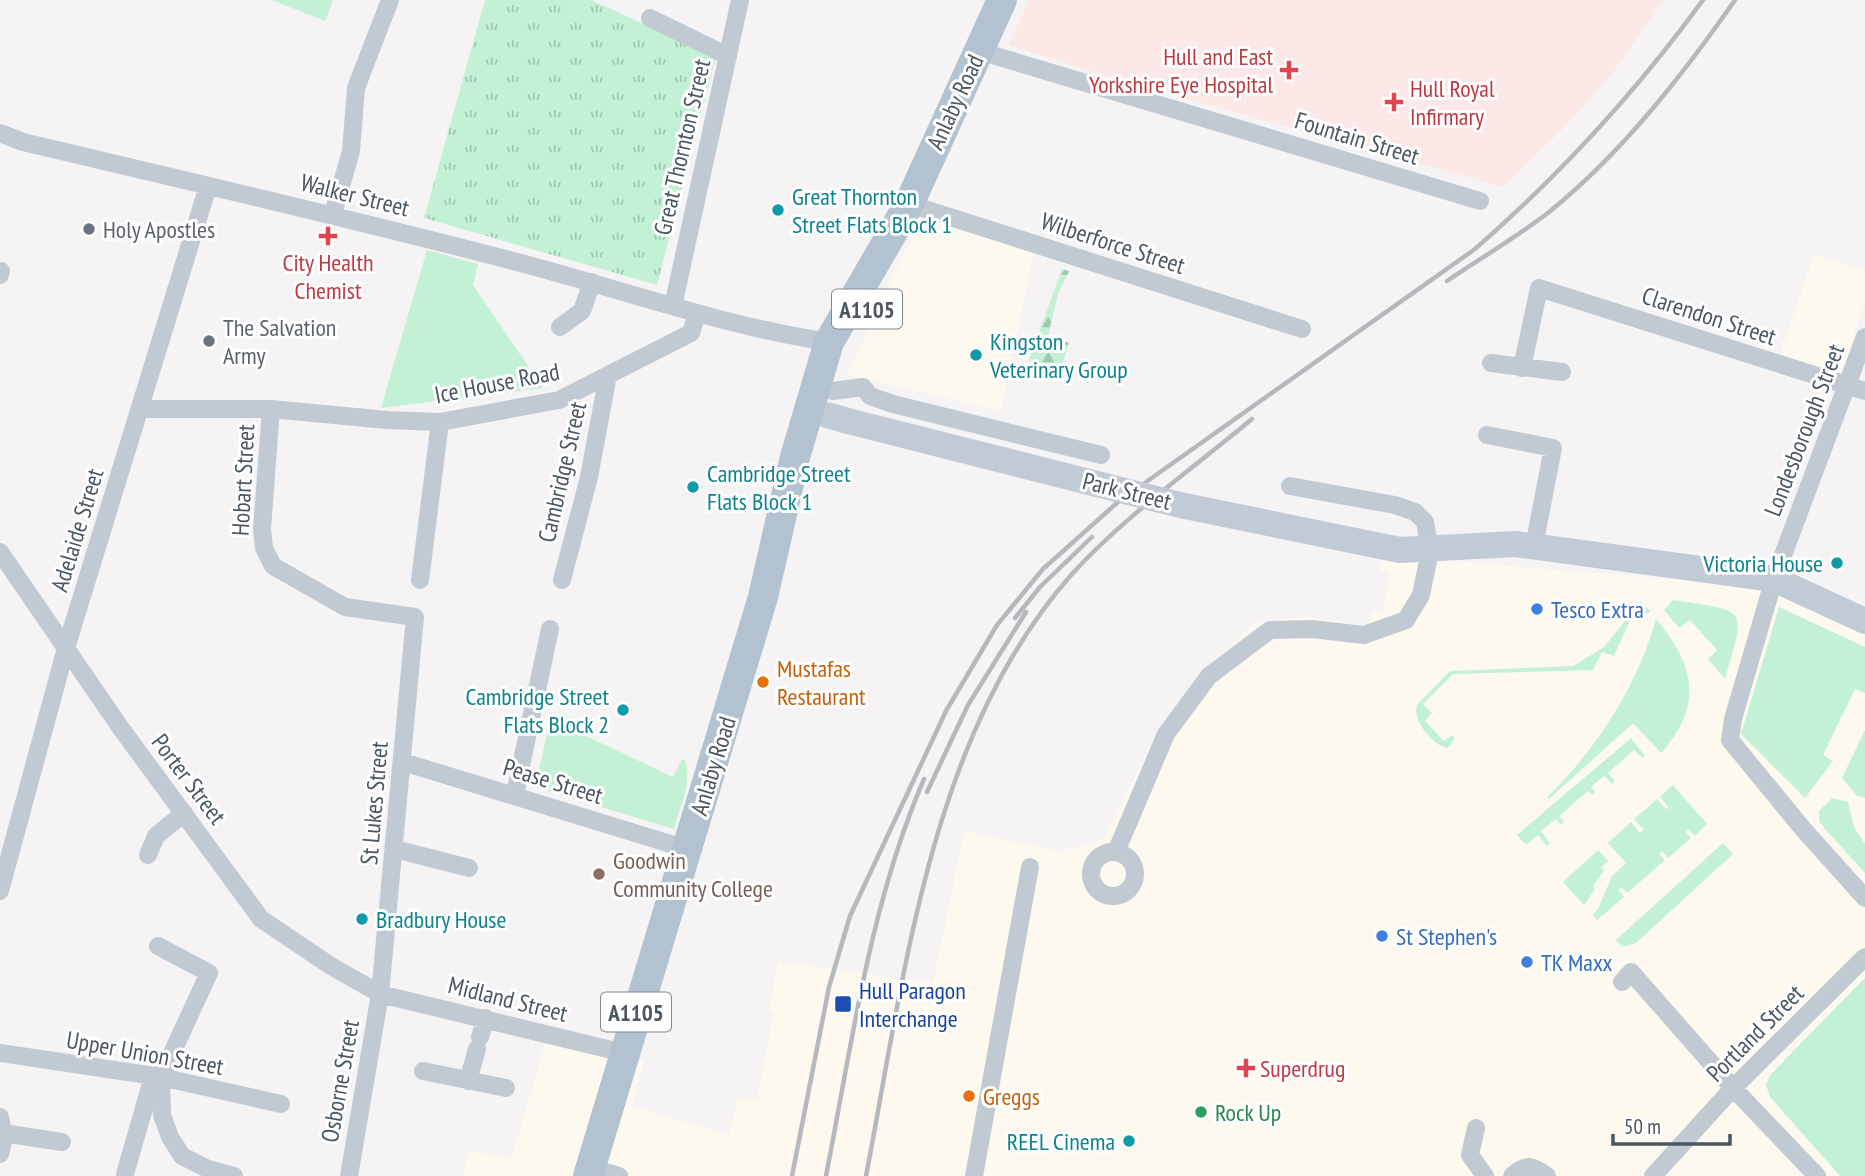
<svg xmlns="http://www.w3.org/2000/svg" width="1865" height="1176" viewBox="0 0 1865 1176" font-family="'PT Sans Narrow',sans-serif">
  <defs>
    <pattern id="forest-firs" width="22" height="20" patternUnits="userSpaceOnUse" patternTransform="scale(1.75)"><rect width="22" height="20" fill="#c3f1d5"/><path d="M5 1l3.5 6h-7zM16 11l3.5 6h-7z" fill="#a0c6b0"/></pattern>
    <pattern id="park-tufts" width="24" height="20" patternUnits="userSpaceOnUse" patternTransform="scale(1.75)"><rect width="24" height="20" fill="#c3f1d5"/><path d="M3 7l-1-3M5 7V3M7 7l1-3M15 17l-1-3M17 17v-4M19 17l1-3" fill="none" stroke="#a0c6b0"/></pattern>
  </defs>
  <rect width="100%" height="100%" fill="#f5f3f3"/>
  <path fill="#fdf9ef" d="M923,213L1034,252L1001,411L847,375Z
    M1814,254L1865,271V302L1841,374L1780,355Z
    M1384,554L1530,568L1763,585L1865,636V1176H463L469,1150L511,1159L548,1035L624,1053L644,1062L632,1106L729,1135L737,1099L740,1097L757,1100L774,1012L769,1010L778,962L933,983L964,831L1058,851L1091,844L1105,837L1162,723L1201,672L1256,622L1304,617L1362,625L1370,621L1371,611L1382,612L1390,573L1379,571Z"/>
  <path fill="#fce8e6" d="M1029,0H1664L1614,71L1564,128L1503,187L1109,77L1009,45Z"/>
  <path fill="#c3f1d5" d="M272,0H333L325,21Z
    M427,250L478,264L473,285L543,388L381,408Z
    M1673,600C1747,612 1747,604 1725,679L1708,659L1717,650L1690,620L1679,628L1664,610Z
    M1641,601L1650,611L1647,614L1636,612L1632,616L1614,656L1602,652L1593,670L1453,674L1423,704L1432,713L1425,721L1444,741L1452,735L1455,738L1448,748C1433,746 1412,720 1417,705L1450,671L1573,666L1604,647Z
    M1779,607L1865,647V693L1855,689L1823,755L1833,761L1805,798L1741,734Z
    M1656,619C1695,666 1704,704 1661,753L1633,723L1549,799L1547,797C1597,749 1637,686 1656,619Z
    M569,728L673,777L682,759L685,760C693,780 679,809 674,829L535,787L547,734L556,730L568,733Z
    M1865,730V798L1857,796L1842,778Z
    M1631,738L1645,756L1643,758L1634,750L1608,773L1615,781L1612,784L1604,776L1591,787L1595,792L1592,795L1588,791L1559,816L1564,822L1561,825L1556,819L1541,831L1550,843L1547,846L1538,835L1526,845L1517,835Z
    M1673,785L1707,824L1695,836L1688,829L1686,832L1691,838L1668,858L1662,851L1659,854L1665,860L1627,893L1621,887L1618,890L1624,897L1597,920L1593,915L1598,909L1612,876L1626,863L1608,843L1631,822L1640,833L1644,830L1634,819L1657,799L1666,809L1669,808L1660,797Z
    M1832,798L1848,802L1854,827L1865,844V873L1819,822V811Z
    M1723,843L1733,854L1636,943L1622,947L1616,940Z
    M1598,850L1608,861L1601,867L1604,870L1593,886L1595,889L1584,905L1563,882Z
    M1865,978V1176H1840L1770,1097L1766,1085L1770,1075Z"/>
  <path fill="url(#forest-firs)" d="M1062,269L1069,271L1058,294L1048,336L1069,343L1061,368L1029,360Z"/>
  <path fill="url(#park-tufts)" d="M485,0H591L716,57L657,285L424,218Z"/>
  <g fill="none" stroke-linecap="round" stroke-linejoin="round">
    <path stroke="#c1cad2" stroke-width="18" d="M650,18L728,56
      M979,51L1480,201
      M0,133L23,142C188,181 353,219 517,262C620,289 723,326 829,342
      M909,204L1302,329
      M333,214L351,151L356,88L390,0
      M0,275L1,271
      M673,306L740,0
      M560,327L582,311L592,282
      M1865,337L1774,579L1733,719L1730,740L1803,829L1865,898
      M1491,363L1562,372
      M1522,368L1539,288L1865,391
      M833,391L863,387L870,396L893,404L1101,455
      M141,409H271L387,420L440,422L559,400L691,333L697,313
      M271,409L262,529L264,548L273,566L345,607L415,617L380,994L349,1176
      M1487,435L1553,448L1534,546
      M0,552L120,727L261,919L331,966L380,994L624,1053
      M420,580L440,422
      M562,580L589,477L608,375
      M403,762L687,849
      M515,794L550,629
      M395,849L469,868
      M1116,852L1166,734L1209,676L1270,630L1312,629L1364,635L1406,620L1421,595L1430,551L1425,522L1415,512L1395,505L1290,486
      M1091 874a22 22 0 1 1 44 0a22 22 0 1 1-44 0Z
      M148,855L156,836L184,813
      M0,891L66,648L208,186
      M158,946L209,973L161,1077L162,1115L170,1137L182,1156L208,1169L234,1176
      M1622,982L1631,972L1733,1088L1817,1176
      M480,1037L486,1018
      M0,1053L161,1077L281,1104
      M423,1071L506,1088
      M468,1081L477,1049
      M0,1117L4,1138L0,1154
      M1476,1128L1470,1155L1485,1176
      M3,1133L62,1142
      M590,1167L619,1176
      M125,1174L153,1077
      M974,1176L1030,867
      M1512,1176C1526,1163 1532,1165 1547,1176
      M1653,1176L1733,1088L1865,957"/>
    <path stroke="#c1cbd6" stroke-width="26" d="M827,415L848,421
      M1400,550L1515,544L1774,579L1865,621"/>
    <path stroke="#b3c2d1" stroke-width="30" d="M588,1176L763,597L795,457L829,342L909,204L1002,0"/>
    <path stroke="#b5b8bd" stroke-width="4.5" d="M1447,281C1481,258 1517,237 1549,212C1621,154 1682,76 1735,0
      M1015,618L1040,587L1092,537
      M927,792L968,705L1026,612
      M792,1176L829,987L850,916L946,711L997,625L1043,569L1118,502L1475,249C1561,174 1636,92 1703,0
      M826,1176C852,1043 870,904 924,779
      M866,1176C905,974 930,734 1072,574C1125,516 1192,469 1252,419"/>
    <path stroke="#c1cbd6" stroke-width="26" d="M848,421L1180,505L1400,550"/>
  </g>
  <g fill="#e0444e" stroke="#fff" stroke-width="2.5">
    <path d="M1285.5 59.5h7v7h7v7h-7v7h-7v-7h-7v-7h7z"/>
    <path d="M1390.5 91.5h7v7h7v7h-7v7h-7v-7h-7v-7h7z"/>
    <path d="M324.5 225.5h7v7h7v7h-7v7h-7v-7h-7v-7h7z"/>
    <path d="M1242.5 1057.5h7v7h7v7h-7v7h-7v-7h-7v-7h7z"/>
  </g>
  <g fill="#0f9aa8" stroke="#fff" stroke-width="2.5">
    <circle cx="778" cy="210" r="7"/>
    <circle cx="976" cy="355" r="7"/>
    <circle cx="693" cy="487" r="7"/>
    <circle cx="1837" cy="563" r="7"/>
    <circle cx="623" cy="710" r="7"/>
    <circle cx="362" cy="919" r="7"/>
    <circle cx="1129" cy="1141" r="7"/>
  </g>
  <g fill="#6b7280" stroke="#fff" stroke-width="2.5">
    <circle cx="89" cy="229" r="7"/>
    <circle cx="209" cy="341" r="7"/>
  </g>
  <g fill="#3f7fe0" stroke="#fff" stroke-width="2.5">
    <circle cx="1537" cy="609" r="7"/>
    <circle cx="1382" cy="936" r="7"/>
    <circle cx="1527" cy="962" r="7"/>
  </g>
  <g fill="#e8710a" stroke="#fff" stroke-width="2.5">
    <circle cx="763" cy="682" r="7"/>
    <circle cx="969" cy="1096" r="7"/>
  </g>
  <circle fill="#8d6e63" stroke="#fff" stroke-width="2.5" cx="599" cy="874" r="7"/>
  <rect fill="#1a4fb4" stroke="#fff" stroke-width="2.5" x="834" y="995" width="18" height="18" rx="3.5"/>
  <circle fill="#2e9e5b" stroke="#fff" stroke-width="2.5" cx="1201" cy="1112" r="7"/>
  <g text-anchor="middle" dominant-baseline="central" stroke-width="6" stroke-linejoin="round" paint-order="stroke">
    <g fill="#fff" stroke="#808990" stroke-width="2">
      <rect x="832" y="289.5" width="70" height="39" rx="5"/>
      <rect x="601" y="992.5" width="70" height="39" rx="5"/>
    </g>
    <g font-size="23" font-weight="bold" fill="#4a5661">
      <text x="867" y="309">A1105</text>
      <text x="636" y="1012">A1105</text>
    </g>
    <g font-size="24" fill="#be3a42" stroke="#fff" text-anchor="start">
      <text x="1273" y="56" text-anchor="end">Hull and East<tspan x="1273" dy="28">Yorkshire Eye Hospital</tspan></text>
      <text x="1410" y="88">Hull Royal<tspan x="1410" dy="28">Infirmary</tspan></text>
      <text x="328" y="262" text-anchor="middle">City Health<tspan x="328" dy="28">Chemist</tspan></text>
      <text x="1260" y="1068">Superdrug</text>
    </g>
    <g font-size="24" fill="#4a5661" stroke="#fff">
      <text transform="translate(955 102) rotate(-65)">Anlaby Road</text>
      <text transform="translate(1357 138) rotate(17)">Fountain Street</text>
      <text transform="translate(682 147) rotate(-77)">Great Thornton Street</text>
      <text transform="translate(355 195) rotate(14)">Walker Street</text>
      <text transform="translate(1113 243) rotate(18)">Wilberforce Street</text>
      <text transform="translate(1709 316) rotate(18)">Clarendon Street</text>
      <text transform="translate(497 383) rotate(-11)">Ice House Road</text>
      <text transform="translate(1804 430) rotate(-69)">Londesborough Street</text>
      <text transform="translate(562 472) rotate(-77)">Cambridge Street</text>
      <text transform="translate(243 480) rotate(-87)">Hobart Street</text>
      <text transform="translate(1127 491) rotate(14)">Park Street</text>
      <text transform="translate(77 530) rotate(-73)">Adelaide Street</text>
      <text transform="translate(713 766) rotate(-73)">Anlaby Road</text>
      <text transform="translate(189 779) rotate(53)">Porter Street</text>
      <text transform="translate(553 781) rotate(17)">Pease Street</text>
      <text transform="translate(374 803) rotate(-85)">St Lukes Street</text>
      <text transform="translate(508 999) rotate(14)">Midland Street</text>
      <text transform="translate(1755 1033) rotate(-45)">Portland Street</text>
      <text transform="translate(145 1053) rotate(10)">Upper Union Street</text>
      <text transform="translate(340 1081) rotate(-80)">Osborne Street</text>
    </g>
    <g font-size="24" fill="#0d838f" stroke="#fff" text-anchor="start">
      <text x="792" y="196">Great Thornton<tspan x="792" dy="28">Street Flats Block 1</tspan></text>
      <text x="990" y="341">Kingston<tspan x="990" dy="28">Veterinary Group</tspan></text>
      <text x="707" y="473">Cambridge Street<tspan x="707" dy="28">Flats Block 1</tspan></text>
      <text x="1823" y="563" text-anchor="end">Victoria House</text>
      <text x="609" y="696" text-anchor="end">Cambridge Street<tspan x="609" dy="28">Flats Block 2</tspan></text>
      <text x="376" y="919">Bradbury House</text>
      <text x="1115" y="1141" text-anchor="end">REEL Cinema</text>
    </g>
    <g font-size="24" fill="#5b616d" stroke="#fff" text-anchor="start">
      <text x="103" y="229">Holy Apostles</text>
      <text x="223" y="327">The Salvation<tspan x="223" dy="28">Army</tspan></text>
    </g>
    <g font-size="24" fill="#366cbe" stroke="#fff" text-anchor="start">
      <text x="1551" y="609">Tesco Extra</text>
      <text x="1396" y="936">St Stephen's</text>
      <text x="1541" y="962">TK Maxx</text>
    </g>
    <g font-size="24" fill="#c56008" stroke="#fff" text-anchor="start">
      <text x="777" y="668">Mustafas<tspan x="777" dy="28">Restaurant</tspan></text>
      <text x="983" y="1096">Greggs</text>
    </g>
    <g font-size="24" fill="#785e54" stroke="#fff" text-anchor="start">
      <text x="613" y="860">Goodwin<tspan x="613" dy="28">Community College</tspan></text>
    </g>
    <g font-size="24" fill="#164399" stroke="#fff" text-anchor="start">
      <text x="859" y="990">Hull Paragon<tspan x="859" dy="28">Interchange</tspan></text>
    </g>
    <g font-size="24" fill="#27864d" stroke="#fff" text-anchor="start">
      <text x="1215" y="1112">Rock Up</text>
    </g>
  </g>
  <path d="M1613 1134v10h117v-10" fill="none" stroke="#4a5661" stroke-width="3.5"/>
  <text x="1624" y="1134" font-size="21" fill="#4a5661" stroke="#ffffff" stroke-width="5" paint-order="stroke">50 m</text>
</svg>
